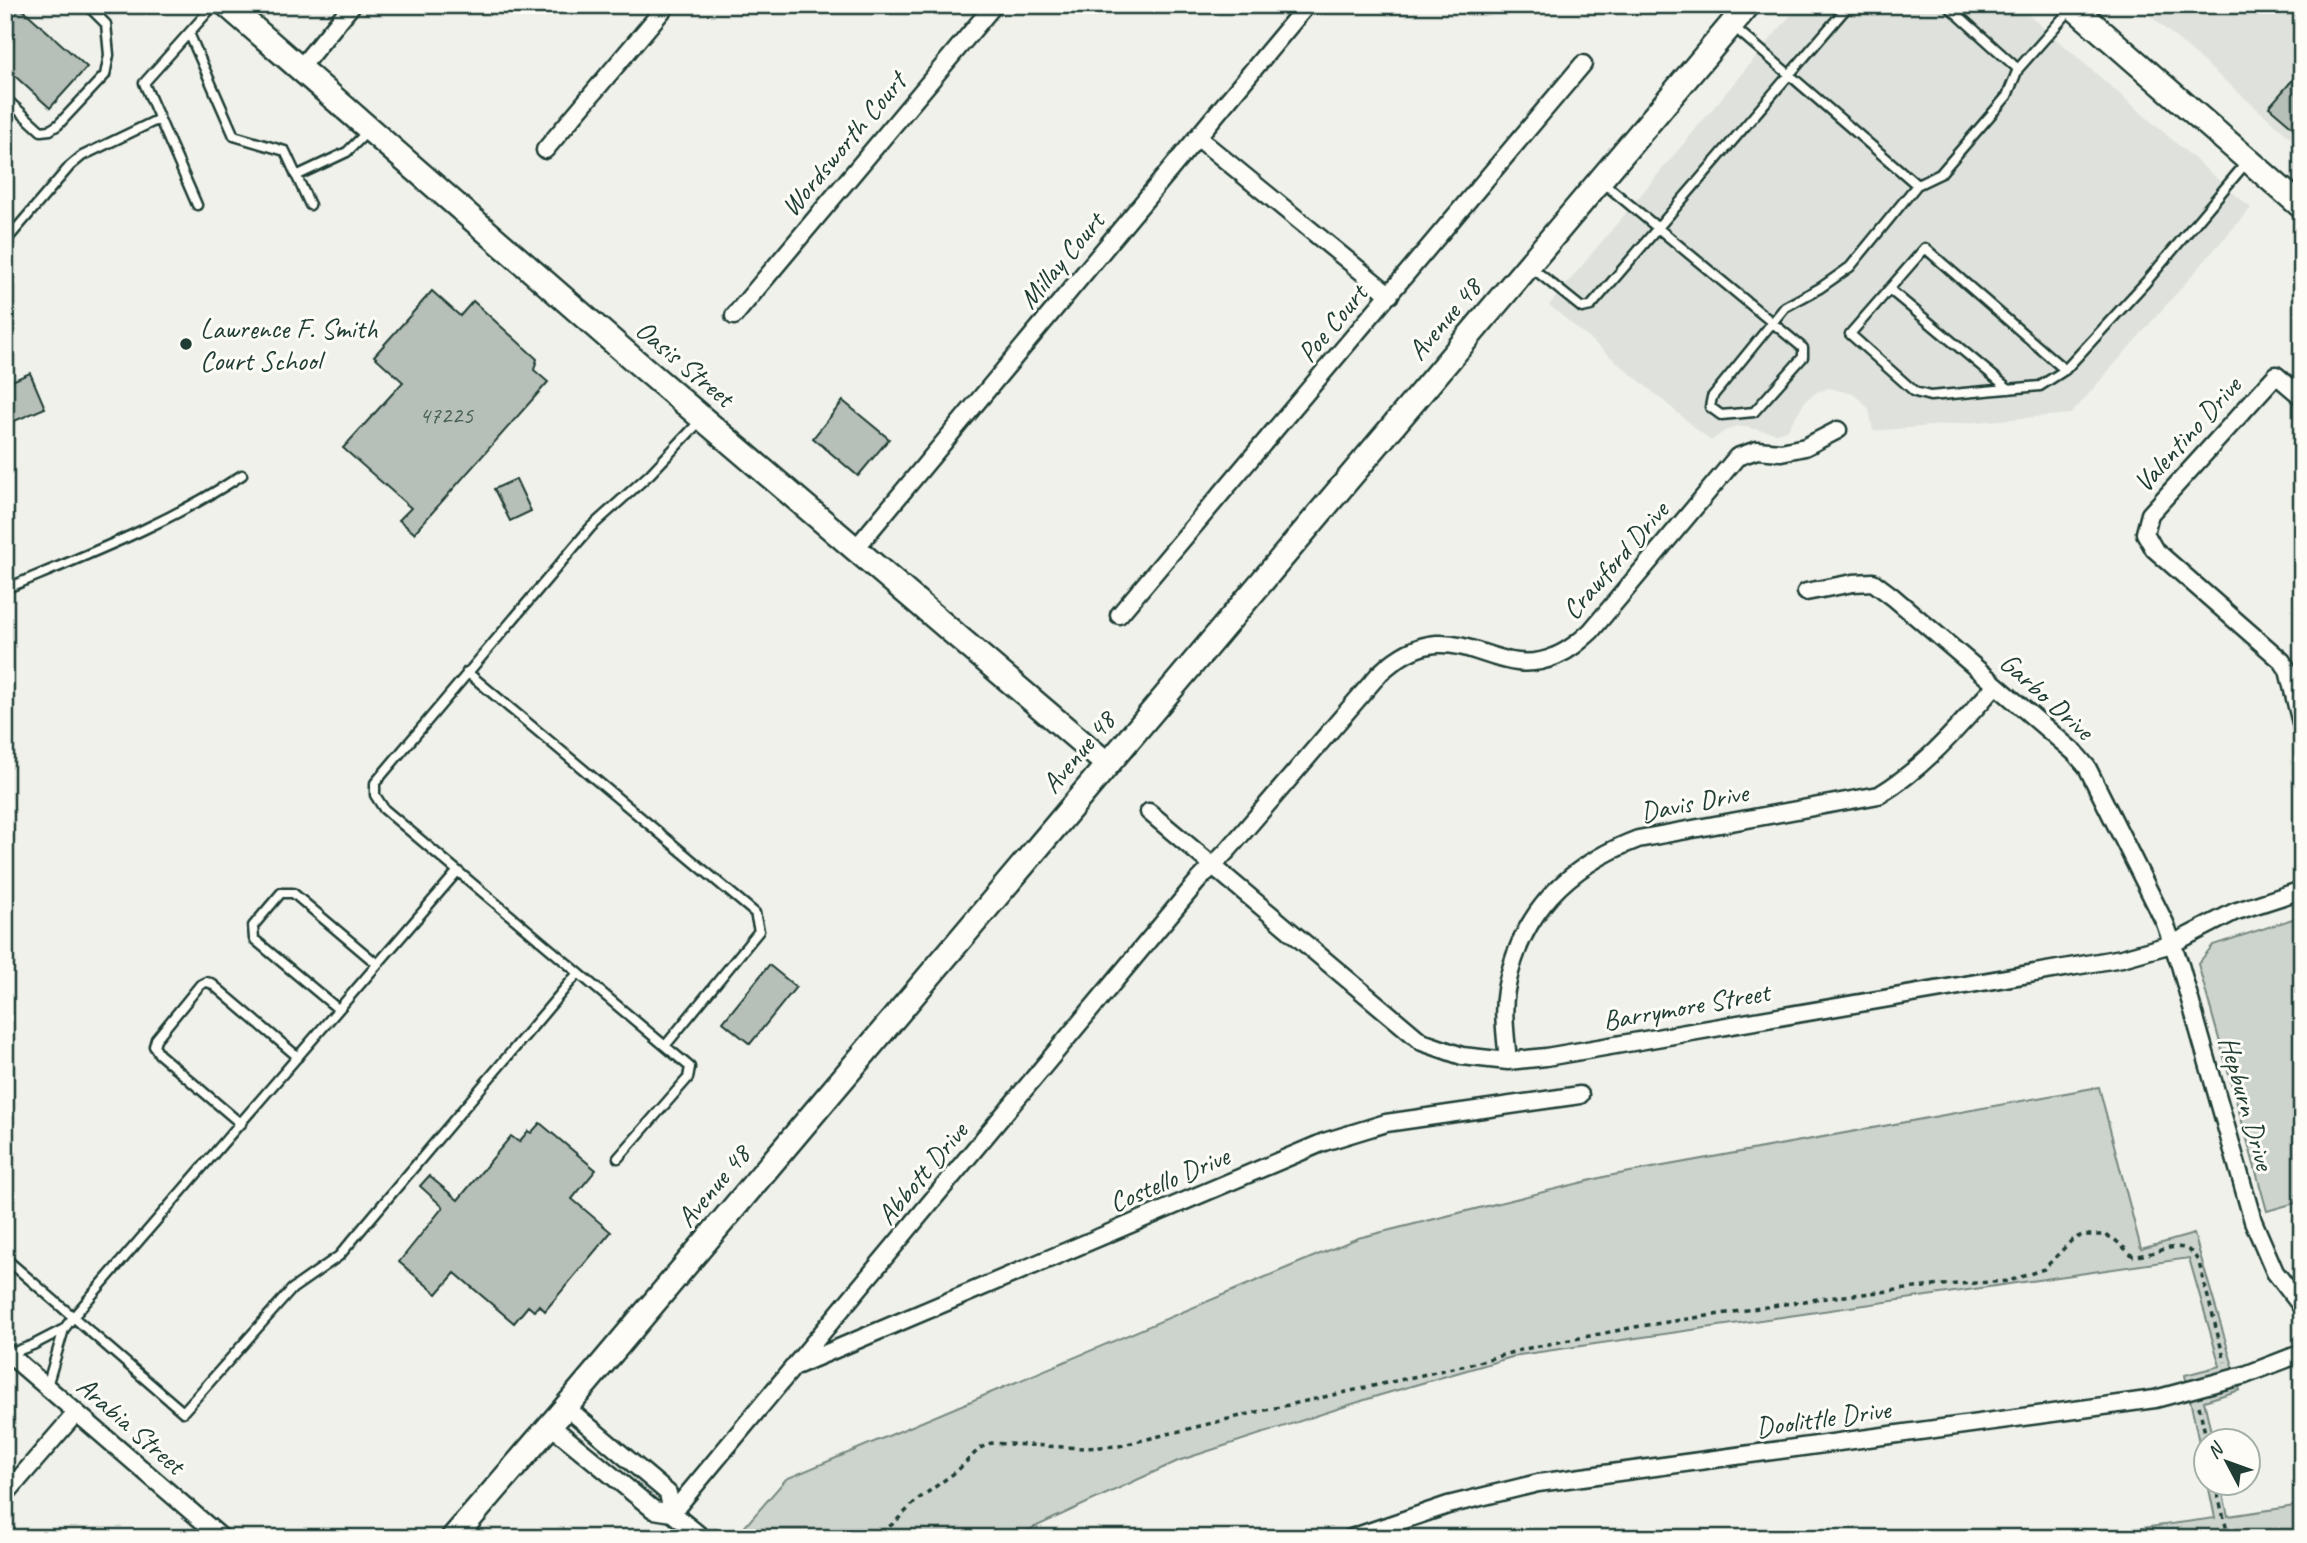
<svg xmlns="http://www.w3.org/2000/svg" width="2307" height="1543" viewBox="0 0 2307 1543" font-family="Caveat,sans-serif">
  <rect width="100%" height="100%" fill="#f0f1eb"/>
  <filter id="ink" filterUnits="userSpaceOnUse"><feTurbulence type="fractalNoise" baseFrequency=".0143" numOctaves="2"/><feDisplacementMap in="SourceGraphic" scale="14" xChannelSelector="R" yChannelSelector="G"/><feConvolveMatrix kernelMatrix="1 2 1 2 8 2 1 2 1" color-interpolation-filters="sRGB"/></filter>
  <g filter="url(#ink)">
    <path fill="#dfe2dc" d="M1799,5H2017L2251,208L2071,414L1873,431L1869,409L1862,401L1853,394L1829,388L1817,392L1806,400L1787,430L1776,433L1737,426L1723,432L1711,441L1549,305Z
      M2138,5H2302V148Z"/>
    <path fill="#cdd3cd" stroke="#768880" stroke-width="2" d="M2302,916V1201L2267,1211L2198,964L2213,945Z
      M2099,1087L2141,1249L2194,1234L2240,1390L2204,1401L2213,1441L2206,1442L2205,1472L2185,1375L2220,1366L2189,1258L1519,1355L1377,1396L1178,1461L1011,1538H735L786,1479L1358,1238L1608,1176Z
      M2208,1484H2221L2228,1516L2302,1505V1538H2070L2215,1518Z"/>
    <path fill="#b6bfb8" stroke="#1f3d34" stroke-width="2" d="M20,7L87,67L50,108L5,67V24Z
      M2302,69V135L2269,107Z
      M432,291L460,316L473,301L537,359L534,370L548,382L414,533L399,520L411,508L343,448L403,382L374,356Z
      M30,373L45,408L5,425V384Z
      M843,401L889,439L858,476L813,438Z
      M516,479L531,511L510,521L494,489Z
      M769,965L796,987L750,1044L723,1022Z
      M540,1123L596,1170L572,1199L611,1232L545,1311L539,1305L534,1311L528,1306L514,1323L455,1273L437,1294L399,1262L443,1207L420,1186L429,1176L458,1200L511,1136L519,1142L528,1131L531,1133Z"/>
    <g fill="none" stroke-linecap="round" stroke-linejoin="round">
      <g stroke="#1f3d34" stroke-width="13">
        <path id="lane" d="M1947,5L2018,69
          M1734,27L1917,185
          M189,33L234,136L285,151L310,205
          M5,98L41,131L50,130L58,125L105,75L109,55L106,24L87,5
          M296,176L347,152L367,132
          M1601,181L1803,348V357L1754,412L1721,415L1710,407L1712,397L1785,307L1820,288L1850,267L1917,185L1940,174L2007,96L2018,69L2071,9
          M197,205L144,83L214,5
          M5,242L70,166L82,156L159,119
          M1531,267L1582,308L1591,306L1849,5
          M1889,289L2009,389
          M2065,370L1925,248L1850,334L1915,392L1930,396L2040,386L2065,370L2146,282L2246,163
          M5,589C86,555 168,524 242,475
          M467,672L755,913L759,931L665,1046
          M338,1009L254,939L253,926L281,893H293L377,964
          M241,1124L159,1054L154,1046L156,1039L200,985L206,982L211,983L298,1057
          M618,1158L688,1078L690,1067L384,809L375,795V783L591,527L650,474L701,420
          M5,1258L183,1412L292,1289L339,1256L578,973
          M9,1354L33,1345L64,1329
          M47,1386L64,1329L74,1316L457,872"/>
      </g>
      <g stroke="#1f3d34" stroke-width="21">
        <path id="street" d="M300,68L352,5
          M1197,137L1390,295
          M545,150L667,5
          M734,316L994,5
          M2302,397L2276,375L2150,514L2145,533L2154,549L2282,661L2288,670L2302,727
          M856,548L1307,5
          M1806,592L1853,583L1873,582L1893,597L1996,685L2075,753L2087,767L2165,923L2180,965L2253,1221L2275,1272L2302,1307
          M1119,615L1583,64
          M1149,812L1422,1042L1462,1056L1508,1061L1546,1057L2122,958L2172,944L2234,912L2302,890
          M1508,1061C1506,1038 1502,1013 1506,990C1520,913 1567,866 1638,839L1879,795C1926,767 1960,725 1996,685
          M5,1351L222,1538
          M796,1366L1324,1142L1386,1123L1580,1095
          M566,1407L668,1493L672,1513
          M550,1425L654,1510L672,1513L703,1538
          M5,1495L76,1413
          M672,1513L1197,882L1228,850L1380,673C1455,603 1490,685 1556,656C1570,650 1580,641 1591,631L1737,457L1757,450L1781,452L1805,447L1838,430
          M1351,1538L1448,1505L1538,1483L2155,1399L2245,1375L2302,1353"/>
      </g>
      <g stroke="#1f3d34" stroke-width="28">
        <path id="secondary" d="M227,5L633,359L1107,764
          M2071,5L2302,207
          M453,1538L566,1407L1748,5"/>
      </g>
      <path stroke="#1f3d34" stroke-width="3.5" stroke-dasharray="5 5" stroke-linecap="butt" d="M2199,1406L2207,1442
        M2215,1484L2229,1538
        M873,1538L894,1523L917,1500L957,1471L980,1448L991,1443L1083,1448L1119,1446L1257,1412L1471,1364L1524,1349L1635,1327L1818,1299L1942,1285L2009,1281L2044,1269L2072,1240L2082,1235H2104L2113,1238L2133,1256C2159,1256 2184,1232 2199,1263L2225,1362"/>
      <use href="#lane" stroke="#fdfcf7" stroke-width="8"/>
      <use href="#street" stroke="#fdfcf7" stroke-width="16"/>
      <use href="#secondary" stroke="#fdfcf7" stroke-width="23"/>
    </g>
  </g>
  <circle fill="#1f3d34" stroke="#fdfcf7" stroke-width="2.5" cx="186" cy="344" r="7"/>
  <g text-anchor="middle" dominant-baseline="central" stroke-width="6" stroke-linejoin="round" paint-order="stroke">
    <g font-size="24" fill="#455e55">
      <text x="446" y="415">47225</text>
    </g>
    <g font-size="28" fill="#1f3d34" stroke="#fdfcf7">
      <text transform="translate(843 144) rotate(-50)">Wordsworth Court</text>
      <text transform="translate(1061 260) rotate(-50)">Millay Court</text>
      <text transform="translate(1444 319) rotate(-50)">Avenue 48</text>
      <text transform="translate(1332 323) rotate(-50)">Poe Court</text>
      <text transform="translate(685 363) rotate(40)">Oasis Street</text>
      <text transform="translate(2187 434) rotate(-48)">Valentino Drive</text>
      <text transform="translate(1615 560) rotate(-49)">Crawford Drive</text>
      <text transform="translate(2047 696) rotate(42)">Garbo Drive</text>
      <text transform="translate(1078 752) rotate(-50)">Avenue 48</text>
      <text transform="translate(1694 802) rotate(-11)">Davis Drive</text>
      <text transform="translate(1686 1006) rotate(-10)">Barrymore Street</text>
      <text transform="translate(2247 1103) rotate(74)">Hepburn Drive</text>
      <text transform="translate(922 1173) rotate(-50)">Abbott Drive</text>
      <text transform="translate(1169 1179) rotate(-23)">Costello Drive</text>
      <text transform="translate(713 1186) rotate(-50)">Avenue 48</text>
      <text transform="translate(1823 1418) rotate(-8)">Doolittle Drive</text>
      <text transform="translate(131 1425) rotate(41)">Arabia Street</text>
    </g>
    <g font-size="28" fill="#1f3d34" stroke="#fdfcf7" text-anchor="start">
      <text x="200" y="328">Lawrence F. Smith<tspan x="200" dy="32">Court School</tspan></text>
    </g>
  </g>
  <rect width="2307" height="1543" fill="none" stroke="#fdfcf7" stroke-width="28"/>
  <rect x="14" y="14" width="2279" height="1515" fill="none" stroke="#1f3d34" stroke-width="2.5" filter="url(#ink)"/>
  <g transform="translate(2227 1462) rotate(311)"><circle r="33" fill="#fdfcf7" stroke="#a4b0a9" stroke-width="2"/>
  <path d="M0-5L12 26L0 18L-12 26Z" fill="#1f3d34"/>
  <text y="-10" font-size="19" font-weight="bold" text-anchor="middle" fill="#1f3d34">N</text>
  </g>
</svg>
